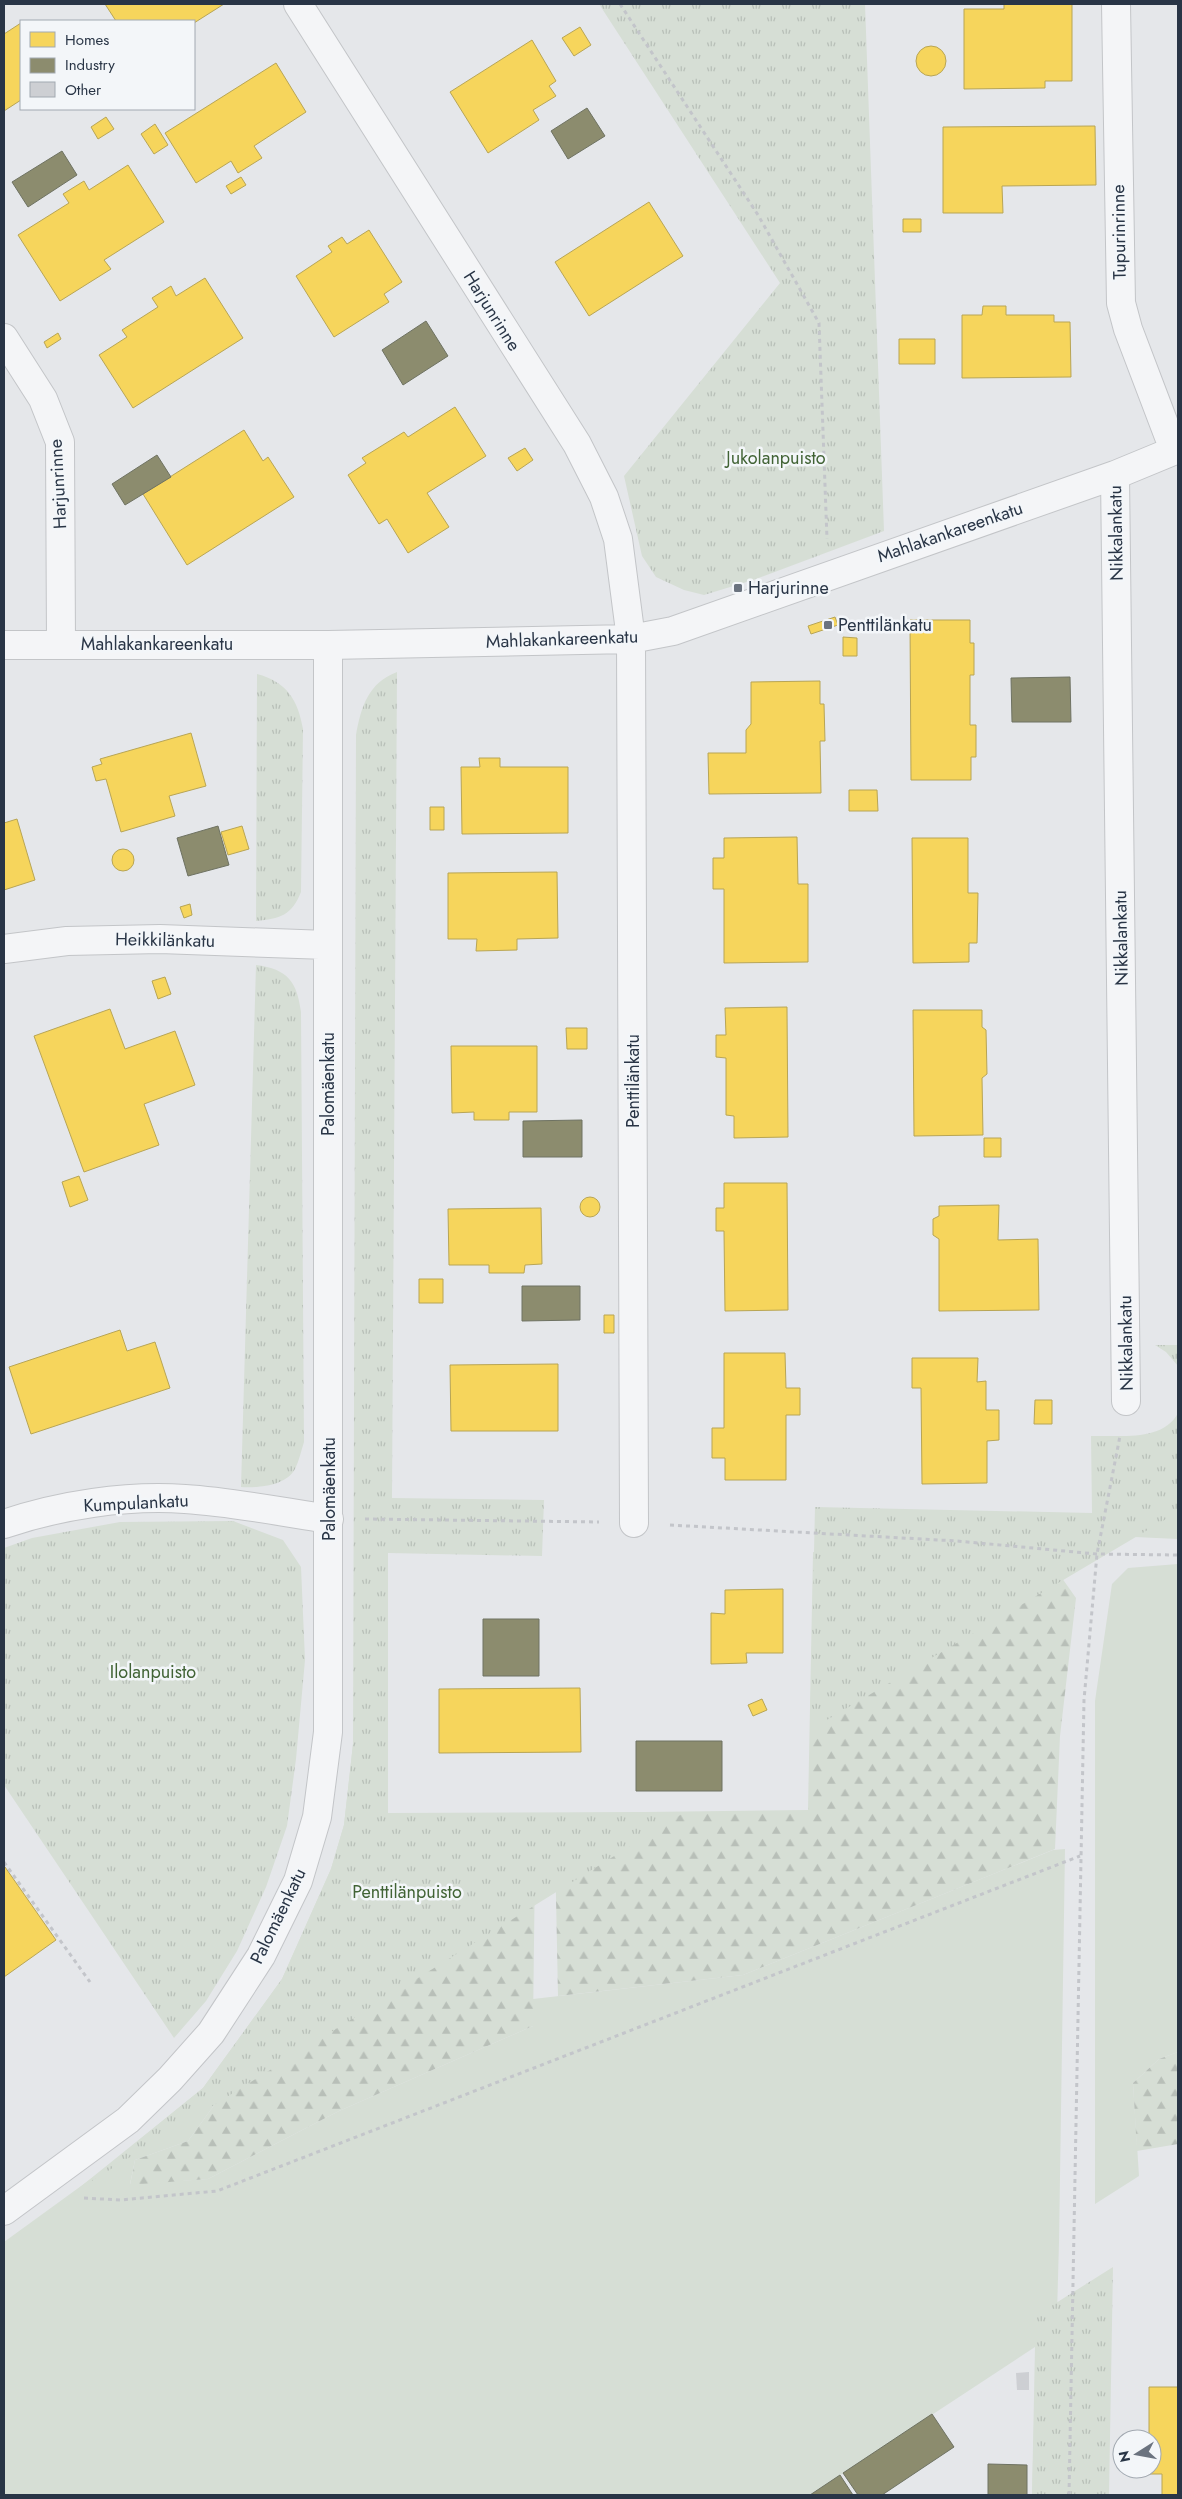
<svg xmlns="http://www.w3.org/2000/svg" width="1182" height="2499" viewBox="0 0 1182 2499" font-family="Jost,sans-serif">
  <defs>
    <pattern id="forest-firs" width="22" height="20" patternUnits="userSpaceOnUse" patternTransform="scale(1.25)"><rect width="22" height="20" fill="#d6ded5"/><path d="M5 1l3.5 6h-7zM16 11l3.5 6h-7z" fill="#b8bfb8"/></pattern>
    <pattern id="park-tufts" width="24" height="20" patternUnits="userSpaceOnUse" patternTransform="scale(1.25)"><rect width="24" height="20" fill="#d6ded5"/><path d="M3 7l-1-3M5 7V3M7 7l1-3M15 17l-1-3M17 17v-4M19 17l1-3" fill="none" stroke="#b8bfb8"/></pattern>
  </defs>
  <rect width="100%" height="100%" fill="#e5e7ea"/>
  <path fill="#d6ded5" d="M1178,1463V1539L1135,1537Z
    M388,1553V1780L242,2067L188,2141L135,2160L130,2184L208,2179L339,2111L533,2026V1999L743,1975L1053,1850L1065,1849L1059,2242L1052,2495H1032L1035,2347L810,2495H4V2242L99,2173L203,2088L282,1979L331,1869L344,1825L353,1744Z
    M1178,1564V2052L1159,2059L1133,2083L1139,2176L1095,2204V1701L1112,1584L1128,1568Z"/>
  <path fill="url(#forest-firs)" d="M813,1552L1057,1571L1076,1598L1060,1736L1055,1849L743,1975L558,1996L555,1847L564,1813L808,1810Z
    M388,1813H544L535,1861L533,2026L339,2111L208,2179L130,2185L135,2160L188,2141L242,2067Z
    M1178,2052V2144L1137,2151L1133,2083L1159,2059Z"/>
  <path fill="url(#park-tufts)" d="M599,4H865L884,531L753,580L704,595L684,590L656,577L642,556L624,476L780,283Z
    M397,672L392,1498L544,1500L542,1556L388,1553V1813L685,1812L74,2192L203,2088L282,1979L331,1869L344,1825L353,1744L356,735C361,707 368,683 397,672Z
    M257,674C287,682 298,700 303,729L301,892C292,915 280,919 256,921Z
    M256,965C288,969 297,982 301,1012L304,1442C301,1451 299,1461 295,1469C286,1486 258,1488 241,1487Z
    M1155,1345H1178V1366L1166,1352Z
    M1178,1413V1512L810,1730L815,1507L1092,1513L1091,1436C1119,1435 1163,1442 1178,1413Z
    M233,1521L283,1540L301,1567L305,1660L296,1759L287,1826L266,1887L237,1951L206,2001L174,2038L4,1785V1548L32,1538L120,1522Z
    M1113,2267L1109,2495H1032L1037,2315Z"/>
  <path fill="#f6d55c" stroke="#b8a555" d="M105,4H224L194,23L116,21Z
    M1004,4H1072V81H1045V88L964,89V9H1004Z
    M21,23V100L4,111V34Z
    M580,27L591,45L574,56L562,38Z
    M532,40L556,81L549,86L556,96L533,110L539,120L488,153L450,92Z
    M916 61a15 15 0 1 1 30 0a15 15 0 1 1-30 0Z
    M276,63L306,112L254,146L262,158L238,173L231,161L196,183L165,133Z
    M106,117L114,129L98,139L91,127Z
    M155,124L168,145L154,154L141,134Z
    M1095,126L1096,185L1002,186L1003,213H943V127Z
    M128,165L164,222L104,260L111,269L60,301L18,235L69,203L63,194L84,181L89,190Z
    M241,177L246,185L231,194L226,186Z
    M649,202L683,256L589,316L555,262Z
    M903,219H921V232H903Z
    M369,230L402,282L384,294L389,302L334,337L296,276L332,252L328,246L342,237L347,244Z
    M205,278L243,338L133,408L99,355L127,337L122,330L158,307L152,298L171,286L176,296Z
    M983,306H1006V315H1054V322H1070L1071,377L962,378V315H982Z
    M58,333L61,339L47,348L44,342Z
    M899,339H935V364H899Z
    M455,407L486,456L427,493L449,527L408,553L387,519L379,524L348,475L366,463L362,458L404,432L408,437Z
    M244,430L263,461L268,457L294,497L187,565L143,494Z
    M525,448L533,460L517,471L508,458Z
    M835,617L838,625L811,634L808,626Z
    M910,620H970V643H974V675H970V725H976V757H971V780H911Z
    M843,637L857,638V656H843Z
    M820,681V704H824L825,741H820L821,793L709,794L708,753H746V730L751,724V682Z
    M191,733L206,786L169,796L175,816L121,832L106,779L96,781L92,767L102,764L100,759Z
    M479,758H500V767H568V833L462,834L461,767H480Z
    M849,790H877L878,811H849Z
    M430,807H444V830H430Z
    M17,819L35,880L4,890V823Z
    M242,826L249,849L228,855L221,832Z
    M797,837L798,884H808V962L724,963V889H713V858H724V838Z
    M912,838H968V893H978L977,943H969V962L913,963Z
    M112 860a11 11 0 1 1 22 0a11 11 0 1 1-22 0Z
    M557,872L558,938L517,939V950L476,951L477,939H448V873Z
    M190,904L192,915L184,918L180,907Z
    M165,977L171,994L158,999L152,981Z
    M787,1007L788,1137L734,1138V1116L726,1115V1058L716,1057V1035H726L725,1008Z
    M110,1009L125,1049L175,1031L195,1085L144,1104L159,1145L84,1172L34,1036Z
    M913,1010H982V1027L986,1030L987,1074L982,1078L983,1135L914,1136Z
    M566,1028H587V1049H567Z
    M451,1046H537V1112H509V1120H474V1112L452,1113Z
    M984,1138H1001V1157H984Z
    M79,1176L88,1200L70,1207L62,1182Z
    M724,1183H787L788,1310L725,1311L724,1231H716V1208H724Z
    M580 1207a10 10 0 1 1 20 0a10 10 0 1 1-20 0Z
    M999,1205L998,1240L1038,1239L1039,1310L939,1311V1239L933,1235V1219L939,1216V1206Z
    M541,1208L542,1264L525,1265L524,1273H489V1265H449L448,1209Z
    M419,1279H443V1303H419Z
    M604,1315H614V1333H604Z
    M120,1330L127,1351L155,1342L170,1388L31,1434L9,1367Z
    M724,1353H785L786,1388H800V1415H786V1480H725V1458H712V1428H724Z
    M912,1358H978L977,1382L986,1381V1410H999V1440L987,1441V1483L922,1484L921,1388H912Z
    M558,1364V1431H451L450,1365Z
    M1035,1400H1052V1424H1034Z
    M783,1589V1653H746L747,1663L711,1664V1613L725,1614V1590Z
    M580,1688L581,1752L439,1753V1689Z
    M762,1699L767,1710L753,1716L748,1705Z
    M5,1867L56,1940L4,1977V1868Z
    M1149,2387H1178V2495H1162V2474H1148V2469H1152V2439H1149Z"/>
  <path fill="#8c8c6e" stroke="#6e7262" d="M587,108L605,136L568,159L551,131Z
    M62,151L77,175L28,207L12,182Z
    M426,321L448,356L403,385L382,350Z
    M157,455L171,477L125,505L112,484Z
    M1070,677L1071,722H1012L1011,678Z
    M218,826L229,865L188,876L177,838Z
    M582,1120V1157H523V1121Z
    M522,1286H580V1320L522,1321Z
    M483,1619H539V1676H483Z
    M636,1741H722V1791H636Z
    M932,2414L954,2447L882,2495H858L843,2473Z
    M988,2464L1027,2465V2495H988Z
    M840,2475L853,2495H810Z"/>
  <path fill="#cdcfd3" d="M1029,2372V2390H1017L1016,2373Z"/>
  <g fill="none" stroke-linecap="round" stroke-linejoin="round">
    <g stroke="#c3c5c8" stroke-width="30">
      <path id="minor" d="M298,4L577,444L604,497L618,539L631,639L634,1523
        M1116,4L1121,303L1128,329L1174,450
        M4,338L43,399L60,442L61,644
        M1115,475L1126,1401
        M4,645H328L631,639L673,631L1115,475L1178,449
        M4,949L67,941L160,939L327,945
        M4,1524C60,1505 126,1495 185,1499C233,1502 282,1512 329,1519
        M4,2211L128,2120L170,2079L211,2033L261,1956L298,1881L317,1817L328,1732V645"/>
    </g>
    <path stroke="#c3c5ca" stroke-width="3" stroke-dasharray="4 4" stroke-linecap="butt" d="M620,4L758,215L819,323L827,539
      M365,1519L599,1522
      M670,1525L957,1541L1097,1554L1178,1555
      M4,1862L90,1982
      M84,2198L120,2200L217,2191L1080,1856
      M1069,2495L1084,1700L1097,1554L1120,1436"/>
    <use href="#minor" stroke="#f4f5f7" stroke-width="28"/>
  </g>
  <g fill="#6b737f" stroke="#f3f6f9" stroke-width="2">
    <rect x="733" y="583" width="10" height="10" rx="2.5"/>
    <rect x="823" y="620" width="10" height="10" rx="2.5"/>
  </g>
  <g text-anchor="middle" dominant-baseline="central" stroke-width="5" stroke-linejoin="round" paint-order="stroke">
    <g font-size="18" fill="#293546" stroke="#f3f6f9">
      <text transform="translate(1119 232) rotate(-91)">Tupurinrinne</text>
      <text transform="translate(492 311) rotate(58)">Harjunrinne</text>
      <text transform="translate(58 484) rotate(-93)">Harjunrinne</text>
      <text transform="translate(950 532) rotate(-19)">Mahlakankareenkatu</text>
      <text transform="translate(1116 533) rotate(-91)">Nikkalankatu</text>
      <text transform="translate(562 639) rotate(-2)">Mahlakankareenkatu</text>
      <text x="157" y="644">Mahlakankareenkatu</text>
      <text transform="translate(1121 938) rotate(-91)">Nikkalankatu</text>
      <text transform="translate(165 940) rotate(1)">Heikkilänkatu</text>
      <text transform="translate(633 1081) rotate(-90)">Penttilänkatu</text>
      <text transform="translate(328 1084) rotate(-90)">Palomäenkatu</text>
      <text transform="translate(1126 1343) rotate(-91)">Nikkalankatu</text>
      <text transform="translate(329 1489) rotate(-90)">Palomäenkatu</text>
      <text transform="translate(136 1503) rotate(-3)">Kumpulankatu</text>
      <text transform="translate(278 1916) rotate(-64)">Palomäenkatu</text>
    </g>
    <g font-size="18" fill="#416335" stroke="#f3f6f9">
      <text x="776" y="458">Jukolanpuisto</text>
      <text x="153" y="1672">Ilolanpuisto</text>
      <text x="407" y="1892">Penttilänpuisto</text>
    </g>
    <g font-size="18" fill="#293546" stroke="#f3f6f9" text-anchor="start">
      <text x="748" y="588">Harjurinne</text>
      <text x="838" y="625">Penttilänkatu</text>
    </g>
  </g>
  <rect width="1182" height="2499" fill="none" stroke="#293546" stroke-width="10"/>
  <rect x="20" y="20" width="175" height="90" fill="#f3f6f9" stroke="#a2a9b1"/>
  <rect x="30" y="32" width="25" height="15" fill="#f6d55c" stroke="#a2a9b1"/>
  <text x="65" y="45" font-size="15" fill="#293546">Homes</text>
  <rect x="30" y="58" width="25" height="15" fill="#8c8c6e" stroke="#a2a9b1"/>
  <text x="65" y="70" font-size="15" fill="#293546">Industry</text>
  <rect x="30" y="82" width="25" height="15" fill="#cdcfd3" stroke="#a2a9b1"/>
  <text x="65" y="95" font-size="15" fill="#293546">Other</text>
  <g transform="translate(1137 2454) rotate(259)"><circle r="24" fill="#f3f6f9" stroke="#a2a9b1"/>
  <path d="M0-4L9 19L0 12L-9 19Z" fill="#6b737f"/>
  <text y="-8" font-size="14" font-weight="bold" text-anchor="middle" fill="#293546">N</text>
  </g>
</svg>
